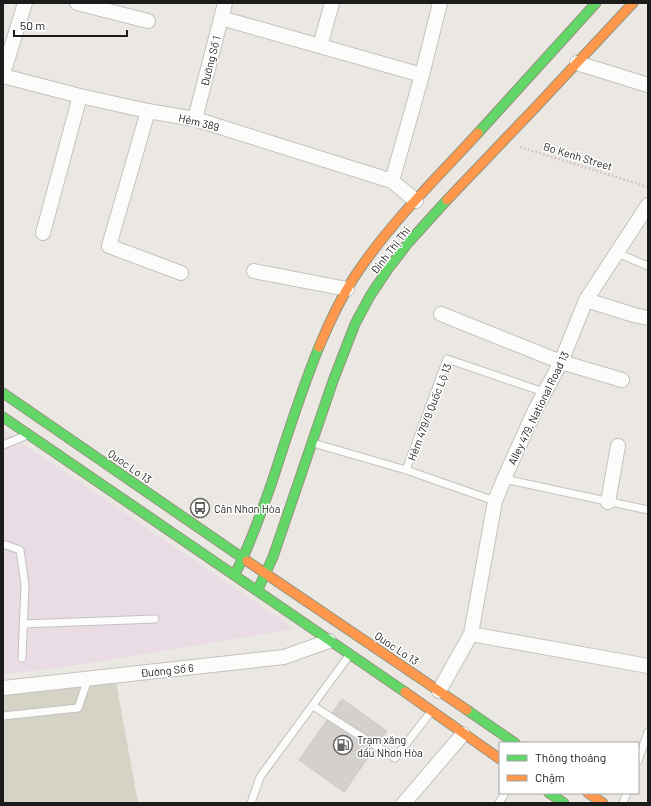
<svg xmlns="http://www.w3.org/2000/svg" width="651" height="806" viewBox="0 0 651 806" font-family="Barlow,sans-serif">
  <rect width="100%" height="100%" fill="#ebe8e4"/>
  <path fill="#e9dce4" d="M3,430L295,629L66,667L3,674Z"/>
  <path fill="#d5d3c5" d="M116,682L138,803H3V690Z"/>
  <path fill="#d3d0cd" stroke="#cecac5" d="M342,699L387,731L344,792L299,760Z"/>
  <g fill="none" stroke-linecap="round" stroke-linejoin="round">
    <g stroke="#c3c2c0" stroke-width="9">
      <path id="lane" d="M617,253L648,266
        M313,443L406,470
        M3,445L25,436
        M504,479L648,510
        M495,501L406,470L447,359L544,392
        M3,544L20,550L25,585L22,658
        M23,624L155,619
        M313,706L395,758L430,713
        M3,716L78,708L88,679
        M638,761L648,732
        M251,803L260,777L348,657
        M499,803L505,793
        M623,803L627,793"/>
    </g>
    <g stroke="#c3c2c0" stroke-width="16">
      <path id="street" d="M77,3L148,21
        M221,18L422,75
        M320,46L332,3
        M577,63L648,85
        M3,74L25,3
        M3,76L80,96L148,111L195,119L392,181
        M148,111L109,246L181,273
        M195,119L225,3
        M416,201L392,181L422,75L440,3
        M43,233L80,96
        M254,271L347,289
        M586,300L634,315L648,318
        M441,314L561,362L622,380
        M608,502L618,446
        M471,634L648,666
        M3,688L284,657L329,641
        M439,691L471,634L495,501L504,479L535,410L561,362L586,300L648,205
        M404,803L463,734"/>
    </g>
    <g stroke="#94947c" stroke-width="11">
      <path id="fast" d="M478,133L596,3
        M3,393L247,561
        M3,417L405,692
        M236,572C251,543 261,513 272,482C287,436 301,391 319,347
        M259,587L273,557L333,381L355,324L370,296L388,269L408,243L447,200
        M467,710L515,743
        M549,793L564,803"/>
    </g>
    <g stroke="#94947c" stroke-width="11">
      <path id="slow" d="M447,200L533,110L633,3
        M319,347C329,323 340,300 353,279C388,225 435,180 478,133
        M247,561L467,710
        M405,692L500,759
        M588,793L603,803"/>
    </g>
    <path stroke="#d7c6c3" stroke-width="2.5" stroke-dasharray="2 2" stroke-linecap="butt" d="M520,147L648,187"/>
    <use href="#lane" stroke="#fcfcfb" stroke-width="7"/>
    <use href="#street" stroke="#fcfcfb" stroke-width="14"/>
    <use href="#fast" stroke="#63d668" stroke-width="9"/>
    <use href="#slow" stroke="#ff974d" stroke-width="9"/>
  </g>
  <defs>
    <g id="bus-ring" transform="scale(1)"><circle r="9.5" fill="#fff" stroke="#646362" stroke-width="1.5"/><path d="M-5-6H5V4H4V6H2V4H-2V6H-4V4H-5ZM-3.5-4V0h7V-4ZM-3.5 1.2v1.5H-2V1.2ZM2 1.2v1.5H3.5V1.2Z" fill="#646362"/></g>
    <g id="fuel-ring" transform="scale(1)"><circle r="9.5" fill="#fff" stroke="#646362" stroke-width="1.5"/><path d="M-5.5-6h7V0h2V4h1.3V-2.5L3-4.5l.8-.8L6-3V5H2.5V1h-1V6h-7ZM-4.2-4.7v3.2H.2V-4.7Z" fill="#646362"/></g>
  </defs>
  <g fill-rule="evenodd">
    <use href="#bus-ring" x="200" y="508"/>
    <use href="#fuel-ring" x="343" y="745"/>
  </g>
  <g text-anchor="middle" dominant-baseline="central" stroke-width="3" stroke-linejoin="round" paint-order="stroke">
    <g font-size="11" fill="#1c1c1c" stroke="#fff">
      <text transform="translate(210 61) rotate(-76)">Đường Số 1</text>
      <text transform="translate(199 122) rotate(14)">Hẻm 389</text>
      <text transform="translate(578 156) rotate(17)">Bo Kenh Street</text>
      <text transform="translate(390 250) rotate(-52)">Đinh Thị Thi</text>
      <text transform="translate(538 408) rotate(-64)">Alley 479, National Road 13</text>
      <text transform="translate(429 412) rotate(-69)">Hẻm 479/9 Quốc Lộ 13</text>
      <text transform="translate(130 466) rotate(35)">Quoc Lo 13</text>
      <text transform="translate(397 648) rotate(34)">Quoc Lo 13</text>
      <text transform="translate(167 670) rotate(-6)">Đường Số 6</text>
    </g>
    <g font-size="11" fill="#1c1c1c" stroke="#fff" text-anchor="start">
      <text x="214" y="508">Cân Nhơn Hòa</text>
      <text x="357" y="739">Trạm xăng<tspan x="357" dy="13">dầu Nhơn Hòa</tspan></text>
    </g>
  </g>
  <rect width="651" height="806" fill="none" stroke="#1c1c1c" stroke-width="8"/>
  <rect x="499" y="742" width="140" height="52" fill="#ffffff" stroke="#a4a4a4"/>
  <rect x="507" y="755" width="20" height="6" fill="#63d668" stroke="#a4a4a4"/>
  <text x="535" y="762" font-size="12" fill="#1c1c1c">Thông thoáng</text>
  <rect x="507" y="775" width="20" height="6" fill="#ff974d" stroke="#a4a4a4"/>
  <text x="535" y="782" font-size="12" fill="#1c1c1c">Chậm</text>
  <path d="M14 30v6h113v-6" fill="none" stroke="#1c1c1c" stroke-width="2"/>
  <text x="20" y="30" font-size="12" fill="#1c1c1c" stroke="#ffffff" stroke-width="3" paint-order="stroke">50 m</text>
</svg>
